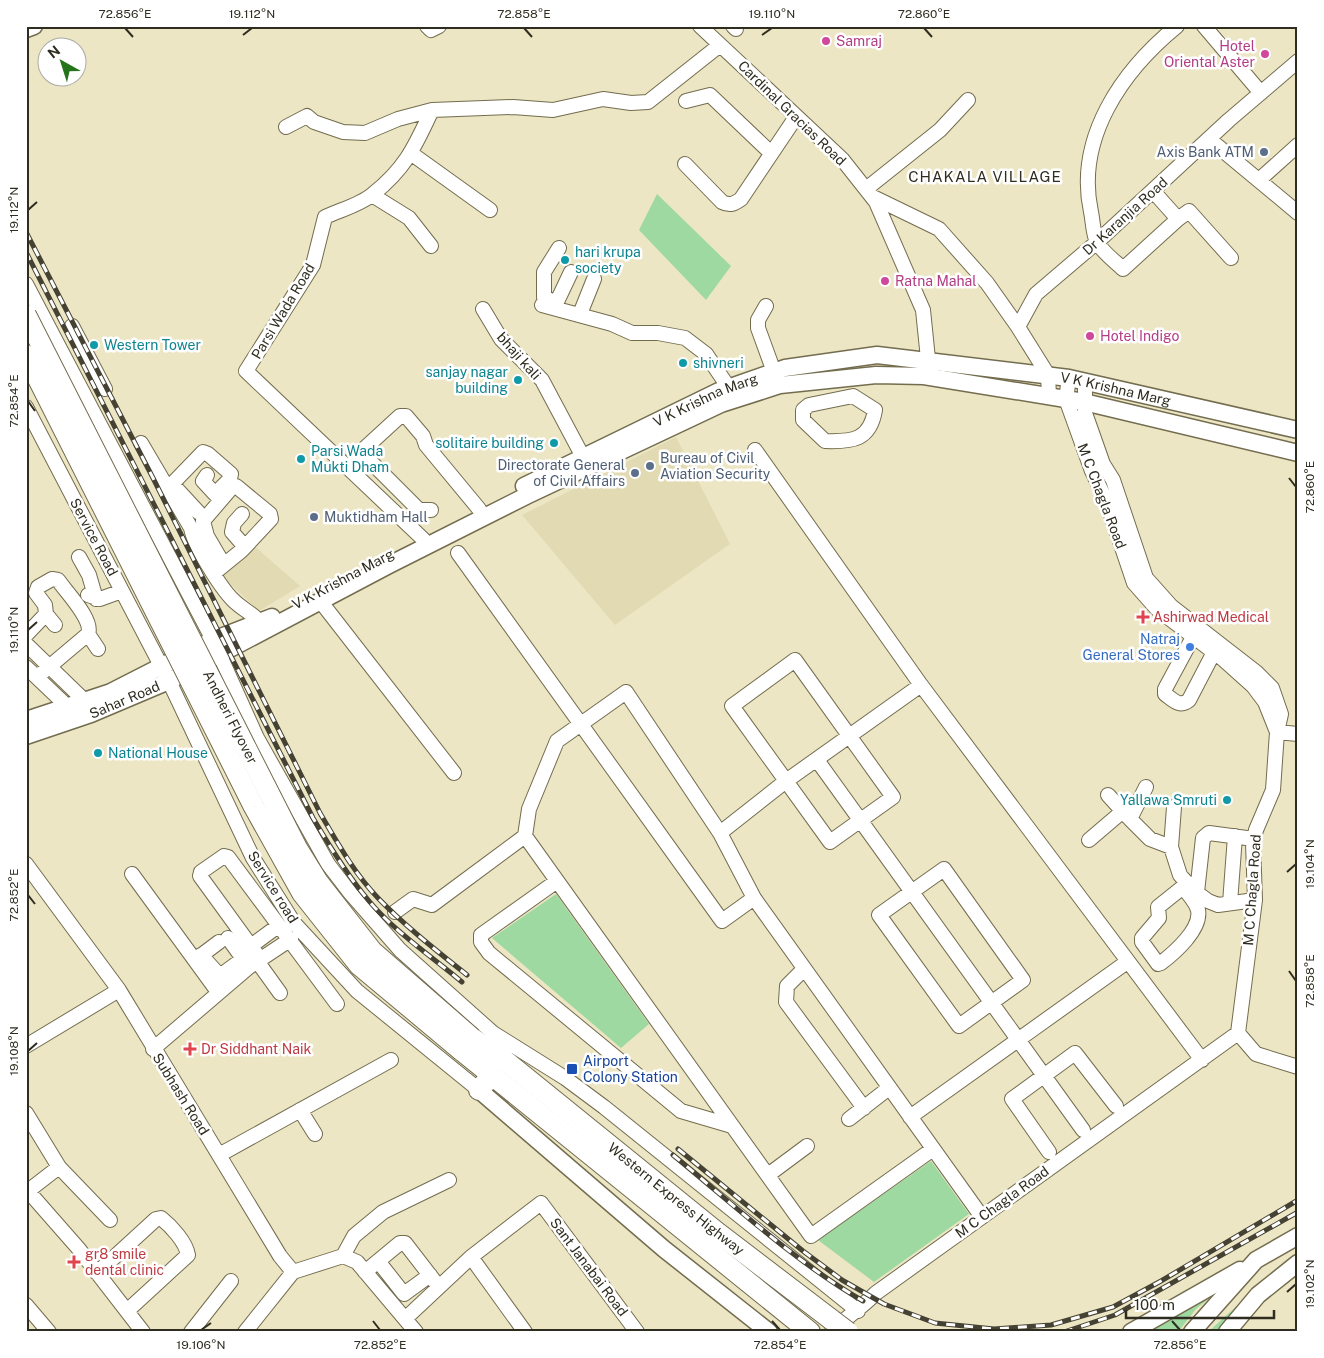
<svg xmlns="http://www.w3.org/2000/svg" width="1324" height="1358" viewBox="0 0 1324 1358" font-family="'Public Sans',sans-serif">
  <rect width="100%" height="100%" fill="#ece6c4"/>
  <path fill="#e2dab2" d="M676,437L730,544L615,625L522,515Z
    M253,545L300,586L259,611L218,572Z"/>
  <path fill="#9ed9a1" d="M657,194L731,266L706,300L639,230Z
    M556,894L649,1024L621,1048L492,938Z
    M931,1161L969,1214L874,1282L818,1240Z
    M1222,1288L1196,1309L1178,1332H1147Z
    M1250,1294L1222,1332H1208Z"/>
  <g fill="none" stroke-linecap="round" stroke-linejoin="round">
    <g stroke="#736c4e" stroke-width="16">
      <path id="minor" d="M427,26L431,30L439,26
        M700,26L842,159L876,202L923,310L928,359L925,370
        M733,26L736,29
        M1204,26L1261,93
        M686,101L710,95L771,153
        M286,127L307,116L314,122L343,132L365,133L398,119L432,110L513,107L553,110L603,99L631,103L648,102L720,45
        M1209,139L1298,213
        M412,154L490,210
        M685,164L722,202C730,206 734,204 741,199L796,117
        M1259,180L1298,145
        M866,189L940,130L968,100
        M1153,191L1178,219L1123,269C1116,262 1102,252 1097,242C1093,234 1093,221 1091,212C1075,138 1122,71 1177,26
        M372,195L409,218L431,246
        M873,197L939,229L987,283L1018,327L1048,375L1049,396
        M1178,219L1189,211L1231,258
        M26,284L213,640L257,738L328,864L351,894L400,950L493,1033L507,1060
        M556,303L544,297V272L559,248
        M542,305L612,324L632,333H658L685,338L706,354L729,388
        M766,306L758,320V328L774,372
        M554,308L571,272
        M483,309L501,339L542,380L583,457
        M580,314L594,279
        M72,326L105,389
        M1018,327L1036,294L1097,242L1229,120L1298,61
        M1085,381V413L1103,464L1113,480L1146,578L1171,606L1256,672L1272,688L1281,714L1277,732
        M853,396L875,410C870,440 853,442 825,441L803,420V410L809,405Z
        M26,407L169,681L253,858L294,923L357,991L479,1090
        M141,443L191,528C194,545 220,587 233,600C242,609 252,613 260,622
        M755,450L921,685L1202,1060
        M363,454L364,449L400,416H406L423,436L426,445L479,509
        M349,468L363,454L419,510H431
        M207,475L203,481L215,494
        M198,512L174,486V482L203,452L208,454L231,474L230,479L219,490
        M242,514L234,523L232,532L245,547
        M427,546L423,539L246,371L313,265L325,217C340,210 360,205 373,194C406,168 415,146 432,110
        M458,553L722,921L754,898
        M79,557L89,575L96,599
        M214,573L241,551L245,547L271,519L270,514L236,486H233L203,521L207,536L224,565
        M88,595L100,599L122,591
        M321,602L454,773
        M46,614L55,625
        M88,634L98,649
        M26,635L46,614L45,605L36,593L38,587L52,579L58,580C66,592 94,620 88,634L37,677
        M1193,637L1165,689V694C1173,700 1180,708 1189,700L1214,652
        M26,644L86,702L88,708
        M795,660L893,797L830,842L732,706Z
        M26,667L68,707L70,713
        M1277,732L1298,734
        M817,760L1083,1130
        M1146,787L1130,819L1150,839L1171,847L1174,807
        M1108,795L1128,817
        M720,833L786,781L921,685
        M1089,840L1123,811
        M1171,847L1180,875L1193,890L1208,901L1218,905L1255,900
        M26,864L119,990L280,1256L293,1272L343,1256L357,1262L416,1332
        M944,869L1023,980L959,1026L879,915Z
        M132,874L218,992
        M557,881L481,935V942L489,953L681,1111L732,1126
        M1183,887C1188,894 1196,902 1198,910C1202,929 1174,953 1161,963L1158,964L1142,942V938L1159,918L1158,907L1188,883
        M1197,892L1203,838L1209,833L1254,839
        M1230,903L1235,836
        M395,912L413,899L432,905L525,836
        M228,938L249,967
        M251,946L278,926
        M252,954L280,993
        M201,955L220,976L243,959
        M195,960L219,942
        M261,960L200,876L201,872L224,856L228,857L337,1004
        M804,969L787,986L786,1002L864,1108
        M493,1033L565,1078L604,1107L858,1311
        M1238,1033L1256,1054L1298,1067
        M26,1046L119,990
        M153,1049L249,967L291,939
        M300,1110L315,1134
        M26,1113L59,1167L110,1220
        M910,1117L1127,962
        M849,1119L889,1088
        M933,1149L811,1236L525,836L529,809L557,741L626,692L720,833L754,898L982,1217
        M1049,1152L1012,1099L1075,1053L1116,1106
        M219,1155L391,1060
        M59,1167L28,1191L78,1248L143,1332
        M768,1175L807,1146
        M343,1256L354,1236L383,1212L449,1180
        M471,1257L525,1332
        M378,1261L404,1294L430,1275
        M365,1272L400,1243H405L439,1287
        M97,1273L156,1219L161,1218C171,1226 186,1242 188,1255L127,1311
        M26,1305L49,1332
        M406,1318L471,1257L541,1203L637,1332
        M832,1331C847,1317 862,1307 876,1293L1238,1033L1255,900L1253,843L1256,830L1273,790L1277,732L1265,702L1253,686L1224,660L1157,609L1134,583L1106,500L1092,471L1066,399L1069,378
        M191,1332L231,1281
        M245,1332L293,1272"/>
    </g>
    <g stroke="#736c4e" stroke-width="19">
      <g id="major">
        <path d="M26,29L34,26"/>
        <path id="s1" d="M524,486L719,391L785,368L877,355L1069,378L1298,430"/>
        <path d="M26,720L111,692L213,640L272,617"/>
        <path id="s2" d="M26,736L91,714L169,681L389,565L526,496L721,404L780,385L876,375L924,376L1084,402L1298,453"/>
        <path d="M479,1090L664,1249L769,1332"/>
        <path d="M1131,1332L1240,1270"/>
        <path d="M1192,1332L1256,1260L1298,1236"/>
        <path d="M1227,1332L1258,1295L1298,1263"/>
      </g>
    </g>
    <g stroke="#736c4e" stroke-width="22">
      <g id="highway">
        <path id="s3" d="M472,1038L508,1063L718,1233L832,1320"/>
        <path d="M462,1051L810,1332"/>
        <path d="M479,1090L491,1076"/>
      </g>
    </g>
    <use href="#minor" stroke="#fff" stroke-width="14"/>
    <use href="#major" stroke="#fff" stroke-width="16"/>
    <use href="#highway" stroke="#fff" stroke-width="20"/>
    <g stroke="#454233" stroke-width="5">
      <path id="rail" d="M26,232L153,478L320,813C337,842 354,873 378,898C405,926 437,951 467,975
        M26,252L313,818C330,847 347,875 369,901C395,932 431,956 462,982
        M678,1149L803,1251L842,1280L884,1304L935,1323L994,1329L1051,1325L1113,1307L1161,1281L1298,1200
        M673,1155C734,1205 794,1261 863,1301
        M1064,1332L1115,1315L1298,1212"/>
    </g>
    <use href="#rail" stroke="#fff" stroke-width="3" stroke-dasharray="9" stroke-linecap="butt"/>
    <g stroke="#736c4e" stroke-width="22" stroke-linecap="butt">
      <g id="highway-bridge">
        <path id="s4" d="M26,315L297,848L318,882L372,951L472,1038"/>
        <path d="M26,355L254,807L302,893L359,965L462,1051"/>
        <path d="M832,1320L848,1332"/>
      </g>
    </g>
    <use href="#highway-bridge" stroke="#fff" stroke-width="20"/>
  </g>
  <path fill="none" stroke="#2f2d20" stroke-width="2" d="M125,28L133,37M524,28L532,37M924,28L932,37M243,35L252,28M762,35L772,28M28,210L37,202M28,401L35,411M1289,478L1296,487M28,630L37,622M1287,872L1296,864M28,895L35,904M1289,971L1296,981M28,1051L37,1043M1287,1292L1296,1284M373,1321L380,1330M772,1321L780,1330M1172,1321L1180,1330M201,1330L211,1323"/>
  <g fill="#d1479c" stroke="#fff" stroke-width="2">
    <circle cx="826" cy="41" r="5"/>
    <circle cx="1265" cy="54" r="5"/>
    <circle cx="885" cy="281" r="5"/>
    <circle cx="1090" cy="336" r="5"/>
  </g>
  <g fill="#5c6f8a" stroke="#fff" stroke-width="2">
    <circle cx="1264" cy="152" r="5"/>
    <circle cx="650" cy="466" r="5"/>
    <circle cx="635" cy="473" r="5"/>
    <circle cx="314" cy="517" r="5"/>
  </g>
  <g fill="#0f9aa8" stroke="#fff" stroke-width="2">
    <circle cx="565" cy="260" r="5"/>
    <circle cx="94" cy="345" r="5"/>
    <circle cx="683" cy="363" r="5"/>
    <circle cx="518" cy="380" r="5"/>
    <circle cx="554" cy="443" r="5"/>
    <circle cx="301" cy="459" r="5"/>
    <circle cx="98" cy="753" r="5"/>
    <circle cx="1227" cy="800" r="5"/>
  </g>
  <g fill="#e0444e" stroke="#fff" stroke-width="2">
    <path d="M1140.5 609.5h5v5h5v5h-5v5h-5v-5h-5v-5h5z"/>
    <path d="M187.5 1041.5h5v5h5v5h-5v5h-5v-5h-5v-5h5z"/>
    <path d="M71.5 1254.5h5v5h5v5h-5v5h-5v-5h-5v-5h5z"/>
  </g>
  <circle fill="#3f7fe0" stroke="#fff" stroke-width="2" cx="1190" cy="647" r="5"/>
  <rect fill="#1a4fb4" stroke="#fff" stroke-width="2" x="566" y="1063" width="12" height="12" rx="2.5"/>
  <g text-anchor="middle" dominant-baseline="central" stroke-width="5" stroke-linejoin="round" paint-order="stroke">
    <g font-size="14" fill="#b23c85" stroke="#fff" text-anchor="start">
      <text x="836" y="41">Samraj</text>
      <text x="1255" y="46" text-anchor="end">Hotel<tspan x="1255" dy="16">Oriental Aster</tspan></text>
      <text x="895" y="281">Ratna Mahal</text>
      <text x="1100" y="336">Hotel Indigo</text>
    </g>
    <g font-size="14" fill="#2f2d20" stroke="#fff">
      <text transform="translate(792 113) rotate(44)">Cardinal Gracias Road</text>
      <text transform="translate(1125 216) rotate(-42)">Dr Karanjia Road</text>
      <text transform="translate(283 311) rotate(-59)">Parsi Wada Road</text>
      <text transform="translate(519 356) rotate(48)">bhaji kali</text>
      <text stroke="none"><textPath href="#s1" startOffset="621">V K Krishna Marg</textPath></text>
      <text stroke="none"><textPath href="#s1" startOffset="201">V K Krishna Marg</textPath></text>
      <text transform="translate(1102 496) rotate(69)">M C Chagla Road</text>
      <text transform="translate(94 537) rotate(62)">Service Road</text>
      <text transform="translate(343 579) rotate(-28)">V K Krishna Marg</text>
      <text stroke="none"><textPath href="#s2" startOffset="105">Sahar Road</textPath></text>
      <text stroke="none"><textPath href="#s4" startOffset="451">Andheri Flyover</textPath></text>
      <text transform="translate(273 887) rotate(58)">Service road</text>
      <text transform="translate(1252 890) rotate(-86)">M C Chagla Road</text>
      <text transform="translate(181 1094) rotate(58)">Subhash Road</text>
      <text stroke="none"><textPath href="#s3" startOffset="260">Western Express Highway</textPath></text>
      <text transform="translate(1002 1202) rotate(-36)">M C Chagla Road</text>
      <text transform="translate(589 1267) rotate(53)">Sant Janabai Road</text>
    </g>
    <g font-size="14" fill="#4e5e75" stroke="#fff" text-anchor="end">
      <text x="1254" y="152">Axis Bank ATM</text>
      <text x="660" y="458" text-anchor="start">Bureau of Civil<tspan x="660" dy="16">Aviation Security</tspan></text>
      <text x="625" y="465">Directorate General<tspan x="625" dy="16">of Civil Affairs</tspan></text>
      <text x="324" y="517" text-anchor="start">Muktidham Hall</text>
    </g>
    <g font-size="14" fill="#0d838f" stroke="#fff" text-anchor="start">
      <text x="575" y="252">hari krupa<tspan x="575" dy="16">society</tspan></text>
      <text x="104" y="345">Western Tower</text>
      <text x="693" y="363">shivneri</text>
      <text x="508" y="372" text-anchor="end">sanjay nagar<tspan x="508" dy="16">building</tspan></text>
      <text x="544" y="443" text-anchor="end">solitaire building</text>
      <text x="311" y="451">Parsi Wada<tspan x="311" dy="16">Mukti Dham</tspan></text>
      <text x="108" y="753">National House</text>
      <text x="1217" y="800" text-anchor="end">Yallawa Smruti</text>
    </g>
    <g font-size="14" fill="#be3a42" stroke="#fff" text-anchor="start">
      <text x="1153" y="617">Ashirwad Medical</text>
      <text x="201" y="1049">Dr Siddhant Naik</text>
      <text x="85" y="1254">gr8 smile<tspan x="85" dy="16">dental clinic</tspan></text>
    </g>
    <g font-size="14" fill="#366cbe" stroke="#fff" text-anchor="end">
      <text x="1180" y="639">Natraj<tspan x="1180" dy="16">General Stores</tspan></text>
    </g>
    <g font-size="14" fill="#164399" stroke="#fff" text-anchor="start">
      <text x="583" y="1061">Airport<tspan x="583" dy="16">Colony Station</tspan></text>
    </g>
    <g font-size="15" letter-spacing="1" fill="#2f2d20" stroke="#fff">
      <text x="985" y="176">CHAKALA VILLAGE</text>
    </g>
  </g>
  <rect width="1324" height="1358" fill="none" stroke="#ffffff" stroke-width="55"/>
  <g transform="translate(62 62) rotate(321)"><circle r="24" fill="#ffffff" stroke="#acaba6"/>
  <path d="M0-4L9 19L0 12L-9 19Z" fill="#25741b"/>
  <text y="-8" font-size="14" font-weight="bold" text-anchor="middle" fill="#2f2d20">N</text>
  </g>
  <path d="M1126 1310v8h148v-8" fill="none" stroke="#2f2d20" stroke-width="2.5"/>
  <text x="1134" y="1310" font-size="15" fill="#2f2d20" stroke="#ffffff" stroke-width="4" paint-order="stroke">100 m</text>
  <rect x="28" y="28" width="1268" height="1302" fill="none" stroke="#2f2d20" stroke-width="2"/>
  <g font-size="12" text-anchor="middle" fill="#2f2d20">
    <text x="125" y="18">72.856°E</text>
    <text x="252" y="18">19.112°N</text>
    <text x="524" y="18">72.858°E</text>
    <text x="772" y="18">19.110°N</text>
    <text x="924" y="18">72.860°E</text>
    <text transform="translate(14 210) rotate(-90)" y="4">19.112°N</text>
    <text transform="translate(14 401) rotate(-90)" y="4">72.854°E</text>
    <text transform="translate(1310 487) rotate(-90)" y="4">72.860°E</text>
    <text transform="translate(14 630) rotate(-90)" y="4">19.110°N</text>
    <text transform="translate(1310 864) rotate(-90)" y="4">19.104°N</text>
    <text transform="translate(14 895) rotate(-90)" y="4">72.852°E</text>
    <text transform="translate(1310 981) rotate(-90)" y="4">72.858°E</text>
    <text transform="translate(14 1051) rotate(-90)" y="4">19.108°N</text>
    <text transform="translate(1310 1284) rotate(-90)" y="4">19.102°N</text>
    <text x="201" y="1349">19.106°N</text>
    <text x="380" y="1349">72.852°E</text>
    <text x="780" y="1349">72.854°E</text>
    <text x="1180" y="1349">72.856°E</text>
  </g>
</svg>
